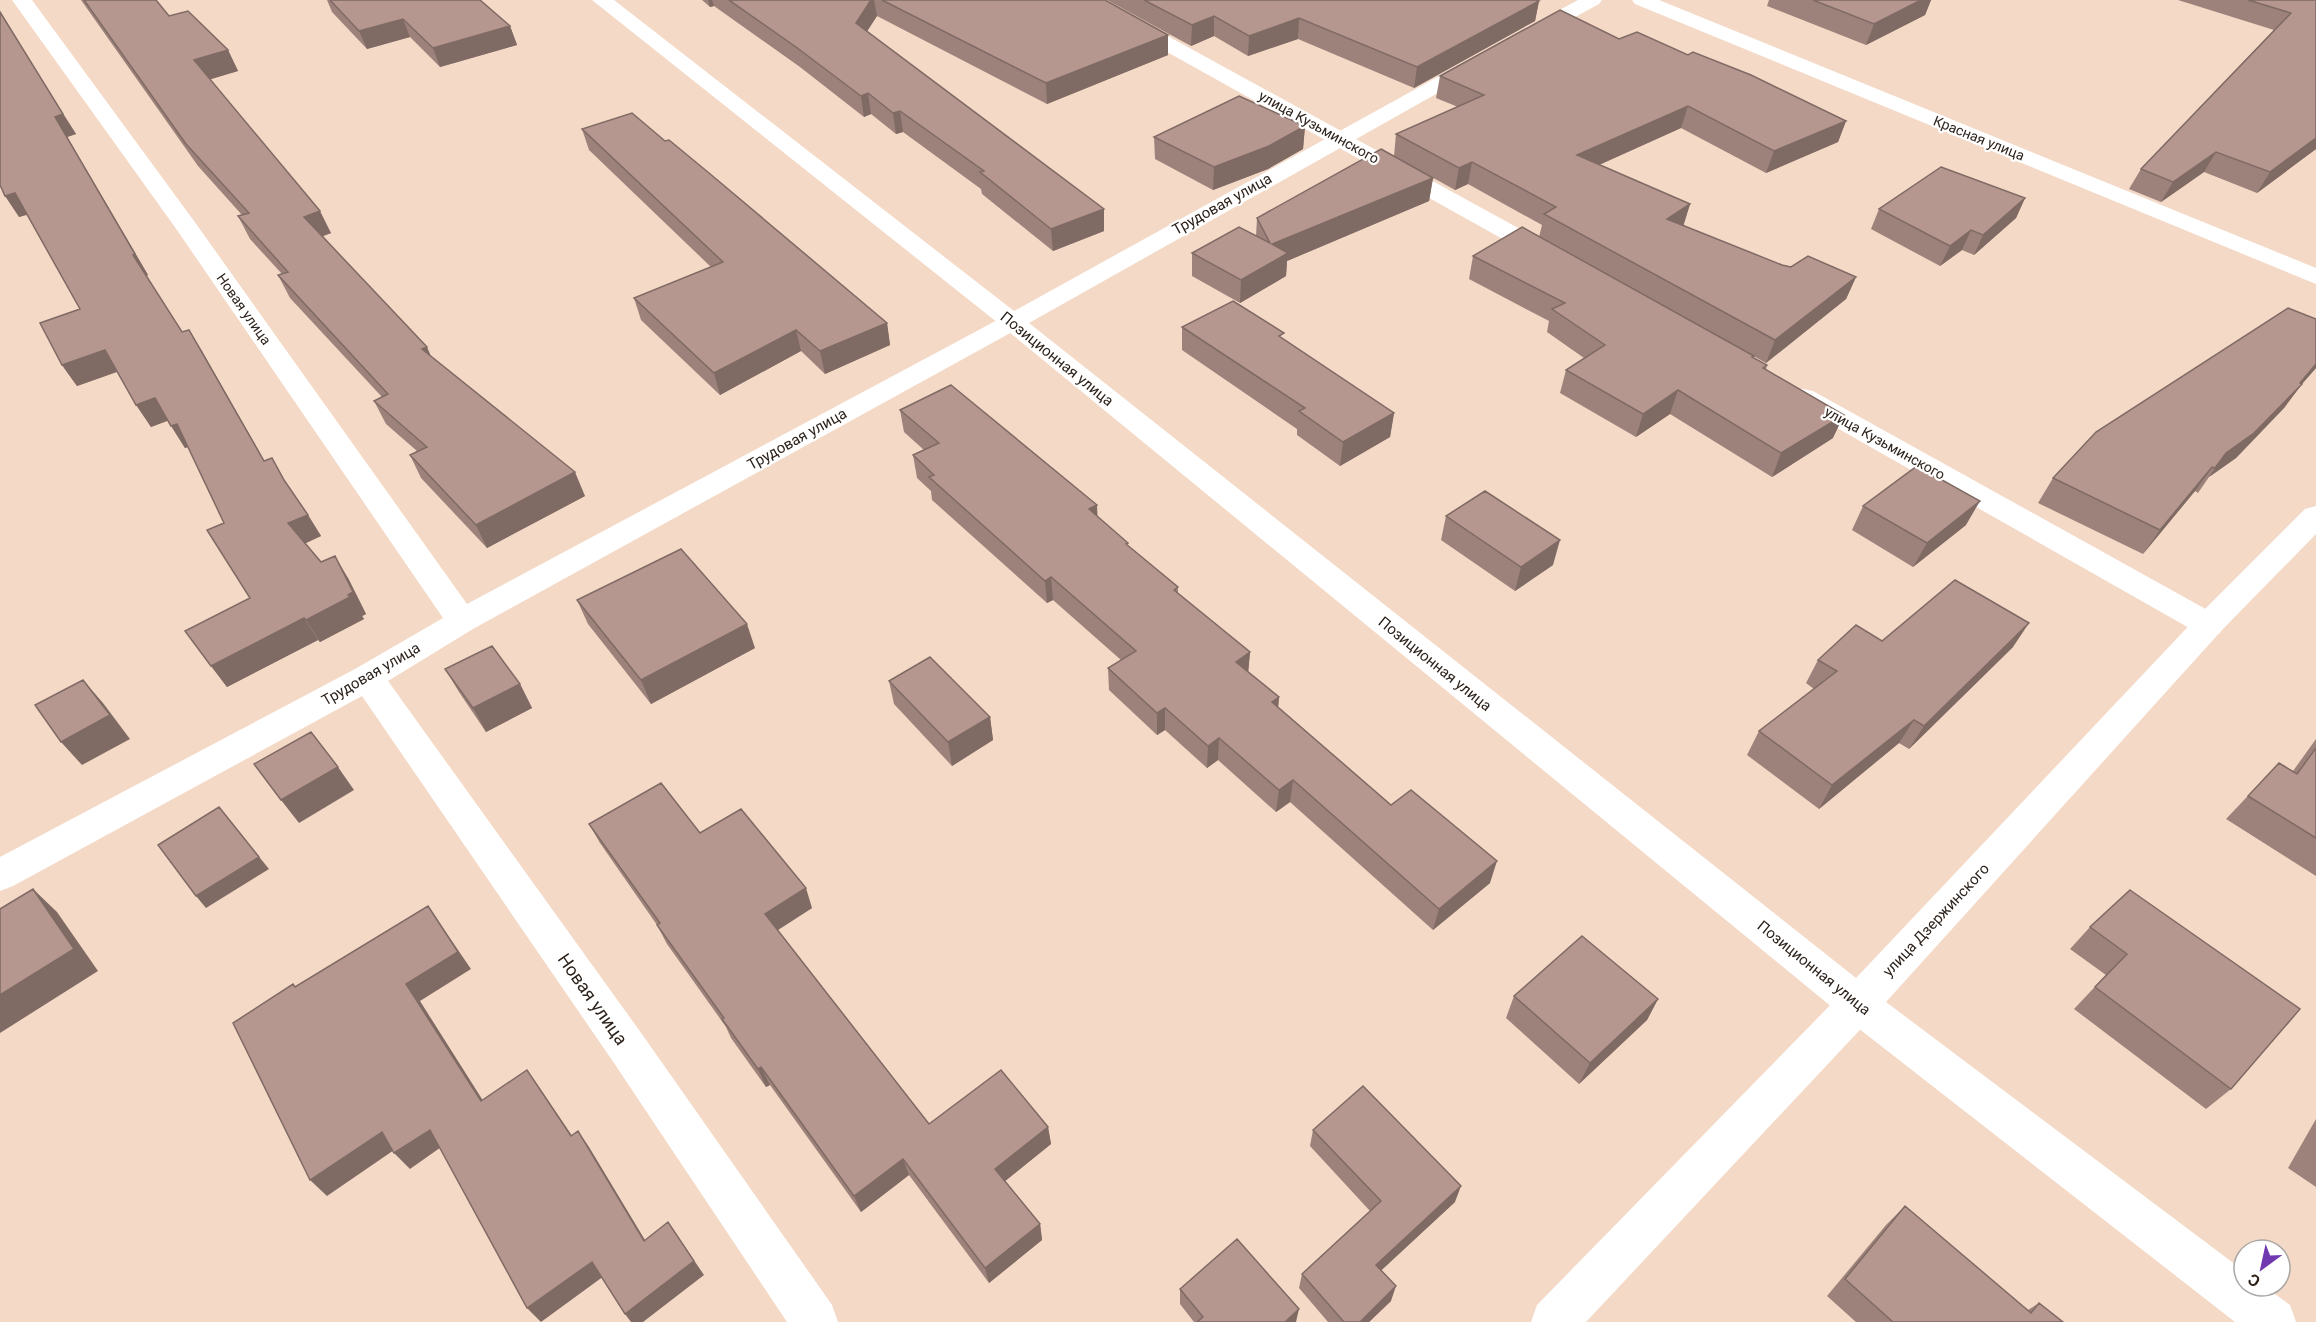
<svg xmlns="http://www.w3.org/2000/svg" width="2316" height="1322" viewBox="0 0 2316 1322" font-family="Roboto,sans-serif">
  <rect width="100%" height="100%" fill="#f4d9c6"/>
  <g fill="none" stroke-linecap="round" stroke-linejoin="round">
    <path fill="#fff" fill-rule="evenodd" d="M12,0H32L194,221L467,604L1003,317L1012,314L1021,317L1025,322L1021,327L473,629L388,681L644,1037L832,1305L838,1322H787L614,1063L362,696L13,886L0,891V857L355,669L443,618L177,230Z
      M1078,0H1102L1560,251L1563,256L1560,261L1551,263L1542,261L1081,4Z
      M1803,389L1813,391L2220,617L2225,625L2220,633L2209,637L2198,633L1793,403L1789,397L1793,391Z
      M1858,986L1872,991L1878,1004L1872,1017L1586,1322H1531L1537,1305L1844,991Z"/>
    <path fill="#fff" fill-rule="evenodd" d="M592,0H614L1014,311L1470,59H1484L1487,63L1484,67L1029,323L1856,978L2200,614L2305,509L2316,506V534L2222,630L1886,1002L2244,1271V1286H2264L2290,1305L2296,1322H2235L1844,1017L1003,327Z
      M1578,0H1602L1599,4L1535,39H1521L1518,35L1521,31Z"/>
    <path fill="#fff" fill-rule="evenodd" d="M1632,0H1659L2316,268V284L1635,4Z"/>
  </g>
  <path fill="#9d827b" d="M81,0H156L169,16L228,50L238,71L210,79L331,233L323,236L431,356L585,496L487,548L421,478L410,455L417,451L386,424L374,401L382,397L290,298L278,275L282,274L250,239L238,216L242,215L198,166Z
    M327,0H480L510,26L517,45L440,67L410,37L367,49L332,12Z
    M702,0H1105L1168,35V55L1047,104L877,16L866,32L1104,209V231L1053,251L982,194L981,189L903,132L896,134L871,114L864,117L800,67L714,6L710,7Z
    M1107,0H1536L1539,1L1535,21L1414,88L1298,39L1248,56L1214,36L1191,46Z
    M1769,0H1931L1925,15L1866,45L1767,6Z
    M2178,0H2316V149L2257,193L2204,172L2161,202L2129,189L2141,169L2274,30Z
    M0,12L76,134L67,137L148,275L146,276L182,332L189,330L264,461L272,458L289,488L308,515L321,536L305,543L321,562L348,578L366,614L362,616L364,619L320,642L318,640L227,687L185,631L250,598L224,523L188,447L185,448L168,420L151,427L117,372L77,386L62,365L80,309L27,215L19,217Z
    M1619,39L1688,55L1846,121L1838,142L1766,173L1681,128L1599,165L1690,204L1683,226L1782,265L1791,267L1856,277L1846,299L1766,363L1539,237L1542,225L1468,184L1455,190L1394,156L1396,134L1458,107L1436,98L1440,76Z
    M1305,126L1303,149L1268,169L1213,190L1155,159L1154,137Z
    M582,129L665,141L887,323L890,345L825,374L801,351L720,395L641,320L634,298L711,267L589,150Z
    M1433,178L1429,201L1287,261L1286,276L1240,303L1192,276V253L1256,236L1257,218Z
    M2025,198L2016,218L1974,255L1962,250L1940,266L1871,229L1879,209Z
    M1473,256L1753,358L1767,365L1766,370L1833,438L1772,477L1670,414L1636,437L1560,393L1566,370L1584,358L1547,332L1549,321L1469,279Z
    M2316,319V368L2302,384L2284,408L2236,458L2209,477L2198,493L2195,491L2143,554L2038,503L2053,478Z
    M1182,327L1284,339L1394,413L1390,437L1340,466L1297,435V429L1182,350Z
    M900,410L1098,517L1128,546L1178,587V593L1250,652L1248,672L1279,697L1278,707L1391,805L1490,883L1433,930L1290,802L1276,812L1218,760L1207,768L1165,730L1157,735L1109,690L1108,668L1121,660L1053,600L1047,603L932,500L931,491L917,478L913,455L924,450L904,432Z
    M1863,506L1966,525L1913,567L1852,530Z
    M1446,516L1553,565L1515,591L1441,540Z
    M577,600L755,648L651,704L588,624Z
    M1882,641L2013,647L1909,749L1899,743L1819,809L1747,755L1759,731L1814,689L1806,683L1818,660Z
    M445,669L520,684L532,708L486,732L459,692Z
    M889,681L990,717L993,740L952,766L894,704Z
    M2316,739V876L2226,819L2279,763L2293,771Z
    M589,824L700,833L812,908L778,930L929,1124L1048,1127L1051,1144L1005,1181L1040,1224L1042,1240L989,1283L909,1175L861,1212L770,1085L766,1087L731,1038L726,1027L667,944L657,925L600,843Z
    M2090,927L2300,1009L2231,1089L2206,1109L2074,1009L2106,975L2070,949Z
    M1514,996L1658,999L1647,1020L1579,1084L1506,1018Z
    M2316,1119V1187L2288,1168Z
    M1313,1130L1455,1202L1381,1270L1391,1301L1369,1322H1328L1299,1288L1302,1274L1370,1211L1310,1146Z
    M1905,1206L2028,1310L2039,1303L2063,1322H1856L1827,1296L1886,1225Z
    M1180,1289L1296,1322H1194L1180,1304Z"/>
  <path fill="#7f6a64" d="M708,0H712L714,6L710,7Z
    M871,0H874L877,16L859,44L856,23Z
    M1921,0H1931L1925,15L1866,45L1874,24Z
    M1539,1L1535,21L1414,88L1417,67Z
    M1214,16V36L1191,46L1192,25Z
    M1299,18L1298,39L1248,56L1249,36Z
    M403,19L410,37L367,49L359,31Z
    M510,26L517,45L440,67L433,48Z
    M1168,35V55L1047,104L1046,83Z
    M228,50L238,71L205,81L194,60Z
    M868,93L871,114L864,117L861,96Z
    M1688,106L1681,128L1572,177L1577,155Z
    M900,111L903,132L896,134L893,113Z
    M63,114L76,134L67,137L148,275L146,276L133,255L55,117Z
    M1846,121L1838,142L1766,173L1774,151Z
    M1305,126L1303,149L1268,169L1213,190L1214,167Z
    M2316,138V149L2257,193L2270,172Z
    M2216,152L2204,172L2161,202L2173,182Z
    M1472,162L1468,184L1455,190L1459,168Z
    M1433,178L1429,201L1287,261L1286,276L1240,303L1241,280L1272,244Z
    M15,193L28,214L19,217L5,196Z
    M2025,198L2016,218L1974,255L1983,235Z
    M1690,204L1683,227L1667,219Z
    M1104,209V231L1053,251L1051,229Z
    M320,211L331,233L315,239L304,217Z
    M1971,230L1962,250L1940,266L1950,246Z
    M1856,277L1846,299L1766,363L1775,340Z
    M887,323L890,345L825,374L820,351Z
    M189,330L202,351L277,483L264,461Z
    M796,330L801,351L720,395L714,373Z
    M427,347L437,370L422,349Z
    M105,350L119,371L77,386L62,365Z
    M2316,364V368L2301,385L2302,384L2284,408L2236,458L2209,477L2226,453L2300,383Z
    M1678,390L1670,414L1636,437L1643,414Z
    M155,398L170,420L151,427L136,405Z
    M1394,413L1390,437L1340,466L1343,442Z
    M1844,415L1833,438L1772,477L1781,453Z
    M177,424L191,446L185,448L171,426Z
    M2212,467L2195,491L2143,554L2160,530Z
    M575,472L585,496L487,548L476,525Z
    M1980,501L1966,525L1913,567L1927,543Z
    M1097,505L1098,527L1089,509Z
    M308,515L321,536L302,545L288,523Z
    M1560,540L1553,565L1515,591L1521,567Z
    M335,556L348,578L366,614L362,616L364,619L320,642L306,620Z
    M1051,577L1053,600L1047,603L1045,581Z
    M304,618L318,640L227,687L211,666Z
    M2029,623L2013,647L1909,749L1924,726Z
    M747,624L755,648L651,704L641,680Z
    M1250,652L1248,675L1236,662Z
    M83,680L103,703L130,739L82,765L61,742Z
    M520,684L532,708L486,732L473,708Z
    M1279,697L1277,720L1272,702Z
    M1165,708V730L1157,735V713Z
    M990,717L993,740L952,766L948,742Z
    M1914,720L1899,743L1819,809L1832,785Z
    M1219,738L1218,760L1207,768L1208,746Z
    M338,767L354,790L299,823L281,800Z
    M1293,780L1290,802L1276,812L1279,790Z
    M219,807L269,869L206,908L196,896Z
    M1497,861L1490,883L1433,930L1439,909Z
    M806,888L812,908L773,933L765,914Z
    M33,889L57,912L98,971L0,1033V995Z
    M428,906L471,969L420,1001L494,1118L481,1101L406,984Z
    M1658,999L1647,1020L1579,1084L1590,1063Z
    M761,1067L770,1085L766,1087L758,1069Z
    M527,1070L539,1087L583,1152L571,1136Z
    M1048,1127L1051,1144L999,1186L995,1169Z
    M430,1130L444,1145L410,1169L394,1153Z
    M578,1131L589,1147L654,1255L644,1241Z
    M382,1132L397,1148L327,1196L310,1180Z
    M903,1159L909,1175L861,1212L854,1196Z
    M1461,1186L1455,1202L1371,1280L1376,1265Z
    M668,1222L704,1275L643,1322H631L625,1314Z
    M1040,1224L1042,1240L989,1283L985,1268Z
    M592,1262L604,1276L541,1322L527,1308Z
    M1396,1286L1391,1301L1369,1322H1360Z
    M1299,1309L1296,1322H1285Z"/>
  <path fill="#b6978f" stroke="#7f6a64" stroke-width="1.5" d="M84,0H156L169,16L188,11L228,50L194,60L320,211L304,217L427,347L422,349L575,472L476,525L410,455L427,447L374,401L388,394L278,275L288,272L238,216L249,213L186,144Z
    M330,0H480L510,26L433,48L403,19L359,31Z
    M729,0H871L856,23L1104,209L1051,229L980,172L984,171L900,111L893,113L868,93L861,96L796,47Z
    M882,0H1105L1168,35L1046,83Z
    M1144,0H1536L1539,1L1417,67L1299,18L1249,36L1214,16L1192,25Z
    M1813,0H1921L1874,24Z
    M2248,0H2316V138L2270,172L2216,152L2173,182L2141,169L2291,13Z
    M1560,10L1619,39L1637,32L1688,55L1693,52L1751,75L1846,121L1774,151L1688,106L1577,155L1690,204L1667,219L1782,265L1791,267L1808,256L1856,277L1775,340L1544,214L1556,207L1472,162L1459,168L1396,134L1484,95L1440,76Z
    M0,12L63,114L55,117L135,254L133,255L182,332L189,330L264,461L272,458L284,480L308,515L288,523L321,562L335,556L353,592L348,595L350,597L306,620L304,618L211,666L185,631L250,598L207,530L224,523L177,424L171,426L155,398L136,405L105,350L62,365L40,323L80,309L15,193L5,196L0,185Z
    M1239,96L1305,126L1269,146L1214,167L1154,137Z
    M632,113L665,141L669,140L709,173L887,323L820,351L796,330L714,373L634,298L723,262L582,129Z
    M1381,149L1433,178L1272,244L1288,253L1241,280L1192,253L1239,227L1270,243L1257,218Z
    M1941,167L2025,198L1983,235L1971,230L1950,246L1879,209Z
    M1522,227L1754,356L1752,357L1767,365L1763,368L1844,415L1781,453L1678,390L1643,414L1566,370L1605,345L1552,309L1565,303L1473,256Z
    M1233,301L1284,333L1279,336L1394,413L1343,442L1299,411L1305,408L1182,327Z
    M2288,308L2316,319V364L2300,383L2302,384L2254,433L2226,453L2215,468L2212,467L2160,530L2053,478L2096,432Z
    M951,385L1097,505L1089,509L1128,543L1126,544L1178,587L1174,590L1250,652L1236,662L1279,697L1272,702L1391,805L1411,790L1497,861L1439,909L1293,780L1279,790L1219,738L1208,746L1165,708L1157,713L1108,668L1136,651L1051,577L1045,581L929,477L934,475L913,455L939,443L900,410Z
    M1917,466L1980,501L1927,543L1863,506Z
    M1485,491L1560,540L1521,567L1446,516Z
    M681,549L747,624L641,680L577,600Z
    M1955,580L2029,623L1924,726L1914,720L1832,785L1759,731L1837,671L1818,660L1856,625L1882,641Z
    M492,646L520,684L473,708L445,669Z
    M930,657L990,717L948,742L889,681Z
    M83,680L110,715L61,742L35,705Z
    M311,732L338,767L281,800L254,764Z
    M2316,748V838L2248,796L2279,763L2297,774Z
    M661,783L700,833L741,809L806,888L765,914L929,1124L1001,1070L1048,1127L995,1169L1040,1224L985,1268L903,1159L854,1196L761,1067L758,1069L722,1019L724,1018L657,925L660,923L589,824Z
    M219,807L259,857L196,896L158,845Z
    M33,889L74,949L0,995V909Z
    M2130,890L2300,1009L2231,1089L2095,987L2127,954L2090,927Z
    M428,906L458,952L406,984L481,1101L527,1070L571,1136L578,1131L644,1241L668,1222L694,1261L625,1314L592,1262L527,1308L430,1130L394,1153L382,1132L310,1180L233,1023L293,984L295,987Z
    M1582,936L1658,999L1590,1063L1514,996Z
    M1363,1086L1461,1186L1376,1265L1396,1286L1360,1322H1344L1302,1274L1381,1201L1313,1130Z
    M1905,1206L2031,1313L2039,1303L2063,1322H1893L1845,1279Z
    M1237,1239L1299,1309L1285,1322H1197L1203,1317L1180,1289Z"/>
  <g text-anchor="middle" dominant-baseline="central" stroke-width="4.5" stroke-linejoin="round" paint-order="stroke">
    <g font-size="14" fill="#2d231c" stroke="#fff">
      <text transform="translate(1319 127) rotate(29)">улица Кузьминского</text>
      <text transform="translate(1979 138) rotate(22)">Красная улица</text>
      <text transform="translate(244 309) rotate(55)">Новая улица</text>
      <text transform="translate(1885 443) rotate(29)">улица Кузьминского</text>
    </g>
    <g font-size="15" fill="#2d231c" stroke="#fff">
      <text transform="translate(1222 204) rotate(-29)">Трудовая улица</text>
      <text transform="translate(1057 359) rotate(39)">Позиционная улица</text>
      <text transform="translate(797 439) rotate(-29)">Трудовая улица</text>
      <text transform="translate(1435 664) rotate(39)">Позиционная улица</text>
      <text transform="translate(371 674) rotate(-30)">Трудовая улица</text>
      <text transform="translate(1936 920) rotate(-47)">улица Дзержинского</text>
      <text transform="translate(1814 968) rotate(39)">Позиционная улица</text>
    </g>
    <g font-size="18" fill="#2d231c" stroke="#fff">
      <text transform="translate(593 999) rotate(55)">Новая улица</text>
    </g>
  </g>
  <g transform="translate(2262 1268) rotate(213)"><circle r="28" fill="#ffffff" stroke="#aba7a4" stroke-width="1.5"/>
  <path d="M0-4.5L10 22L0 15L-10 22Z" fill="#7039af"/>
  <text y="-9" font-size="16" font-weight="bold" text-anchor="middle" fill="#2d231c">С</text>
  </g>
</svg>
